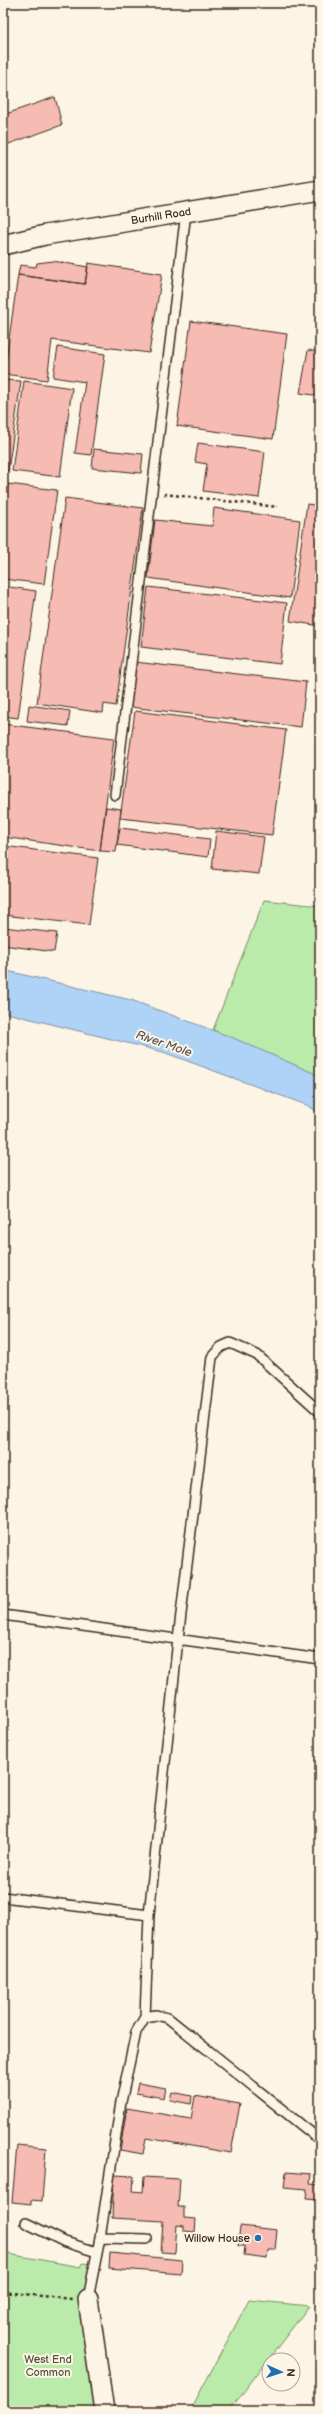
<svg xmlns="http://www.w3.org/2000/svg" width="323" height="2414" viewBox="0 0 323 2414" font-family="'Balsamiq Sans',sans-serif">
  <rect width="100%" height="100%" fill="#fcf5e5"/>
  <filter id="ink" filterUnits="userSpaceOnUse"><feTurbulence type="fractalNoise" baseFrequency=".025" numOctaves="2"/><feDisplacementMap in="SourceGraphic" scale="8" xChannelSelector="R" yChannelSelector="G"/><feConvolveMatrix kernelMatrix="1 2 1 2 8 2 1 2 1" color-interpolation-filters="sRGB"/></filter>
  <g filter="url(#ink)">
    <path fill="#baebaa" stroke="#7a8a64" d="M264,900L320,906V1076L213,1030Z
      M3,2253L81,2267L83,2263L97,2264L95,2289L82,2310L101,2411H3Z
      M249,2300L309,2306L229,2411H190Z"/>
    <path fill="#aed3f7" stroke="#808fa0" d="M3,970L131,1000L231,1037L320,1076V1114L309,1106L163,1052L3,1012Z"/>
    <path fill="#f6bbb3" stroke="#3b2a1e" d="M55,97L62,125L3,146V115Z
      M53,261L88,267L85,284L18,275L20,265L36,267L37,263Z
      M88,263L162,274L149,353L52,340L47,380L4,374L18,275L85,284Z
      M191,321L287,334L273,439L177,426Z
      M320,344V396L300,393L308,350L319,352Z
      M58,347L105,354L91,455L75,453L85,382L53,377Z
      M3,380L21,381L8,471L3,470Z
      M24,381L72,388L60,477L12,471Z
      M198,443L265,452L259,498L203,491L207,464L195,462Z
      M94,449L143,454L141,473L92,468Z
      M8,484L57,490L44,584L3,579V522Z
      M65,498L143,508L116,706L104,704L103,713L37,703Z
      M307,504L320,506V626L290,621Z
      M214,508L300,520L290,598L148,578L155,520L212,526Z
      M3,586L36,591L18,718L3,716Z
      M148,587L287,603L280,664L141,647Z
      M135,662L306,682L301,727L130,707Z
      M29,705L70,711L68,726L27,721Z
      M135,711L286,730L272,835L120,818Z
      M3,724L114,738L100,851L3,837Z
      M106,807L121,809L116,852L100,851Z
      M120,828L210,839L208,857L117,845Z
      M216,831L264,837L259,874L212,869Z
      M3,846L98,858L89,925L3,915Z
      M3,927L57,933L54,952L3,945Z
      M138,2083L166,2088L164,2098L136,2093Z
      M172,2092L192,2096L191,2104L170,2100Z
      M195,2096L240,2104L231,2153L146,2138L143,2154L120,2150L127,2108L191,2119Z
      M17,2145L46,2148L42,2201L31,2200V2204L12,2202Z
      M286,2172L311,2174L310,2184L320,2185V2199L306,2198L307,2189L284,2187Z
      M114,2175L134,2176L133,2191L143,2192L144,2177L180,2179L178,2207H184V2218L196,2219L195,2232L184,2231V2226L177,2225L175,2253L161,2252L163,2221L112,2218Z
      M240,2226L277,2230L275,2250H268L267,2258L244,2255L245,2246H238Z
      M316,2248H320V2268L314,2267Z
      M110,2253L182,2260L181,2274L109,2268Z"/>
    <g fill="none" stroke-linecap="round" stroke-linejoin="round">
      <g stroke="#3b2a1e" stroke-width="12">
        <path id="service" d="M115,795L186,212
          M320,1412L257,1355L230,1343L221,1347L212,1357L178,1639L149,1915L145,2017L156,2015L168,2018L320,2140
          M3,1615L320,1659
          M3,1897L149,1915
          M26,2223L65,2242L97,2252
          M100,2238L147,2239
          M88,2299L100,2238L121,2102L136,2032L145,2017"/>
      </g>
      <g stroke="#3b2a1e" stroke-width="22">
        <path id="minor" d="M3,245L45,235L320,190
          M88,2299L104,2411"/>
      </g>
      <path stroke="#3b2a1e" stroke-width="2.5" stroke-dasharray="3 3" stroke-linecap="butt" d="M164,494L278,507
        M3,2292L72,2299"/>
      <use href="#service" stroke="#fcf5e5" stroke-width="9"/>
      <use href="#minor" stroke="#fcf5e5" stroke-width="19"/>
    </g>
  </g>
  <circle fill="#1f6fb2" stroke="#fcf5e5" stroke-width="1.5" cx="258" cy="2238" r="4"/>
  <g text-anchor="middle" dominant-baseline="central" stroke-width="4" stroke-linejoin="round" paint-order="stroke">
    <g font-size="11" fill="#3b2a1e" stroke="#fcf5e5">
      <text transform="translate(161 216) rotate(-9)">Burhill Road</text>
    </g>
    <g font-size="11" fill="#3b2a1e" stroke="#fcf5e5" text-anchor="end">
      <text x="250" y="2238">Willow House</text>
    </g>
    <g font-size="11" fill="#54513a" stroke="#fcf5e5">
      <text x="48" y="2359">West End<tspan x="48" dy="13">Common</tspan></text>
    </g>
    <g font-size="12" font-style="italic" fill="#585454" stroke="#fcf5e5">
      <text transform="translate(164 1044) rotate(19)">River Mole</text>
    </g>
  </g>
  <rect width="323" height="2414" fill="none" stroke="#fcf5e5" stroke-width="16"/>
  <rect x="8" y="8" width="307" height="2398" fill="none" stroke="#3b2a1e" stroke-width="1.5" filter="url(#ink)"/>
  <g transform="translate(281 2372) rotate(93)"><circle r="19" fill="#fcf5e5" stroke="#afa495"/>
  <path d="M0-3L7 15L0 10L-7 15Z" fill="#1f6fb2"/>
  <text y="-6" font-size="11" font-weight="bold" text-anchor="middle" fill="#3b2a1e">N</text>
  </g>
</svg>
